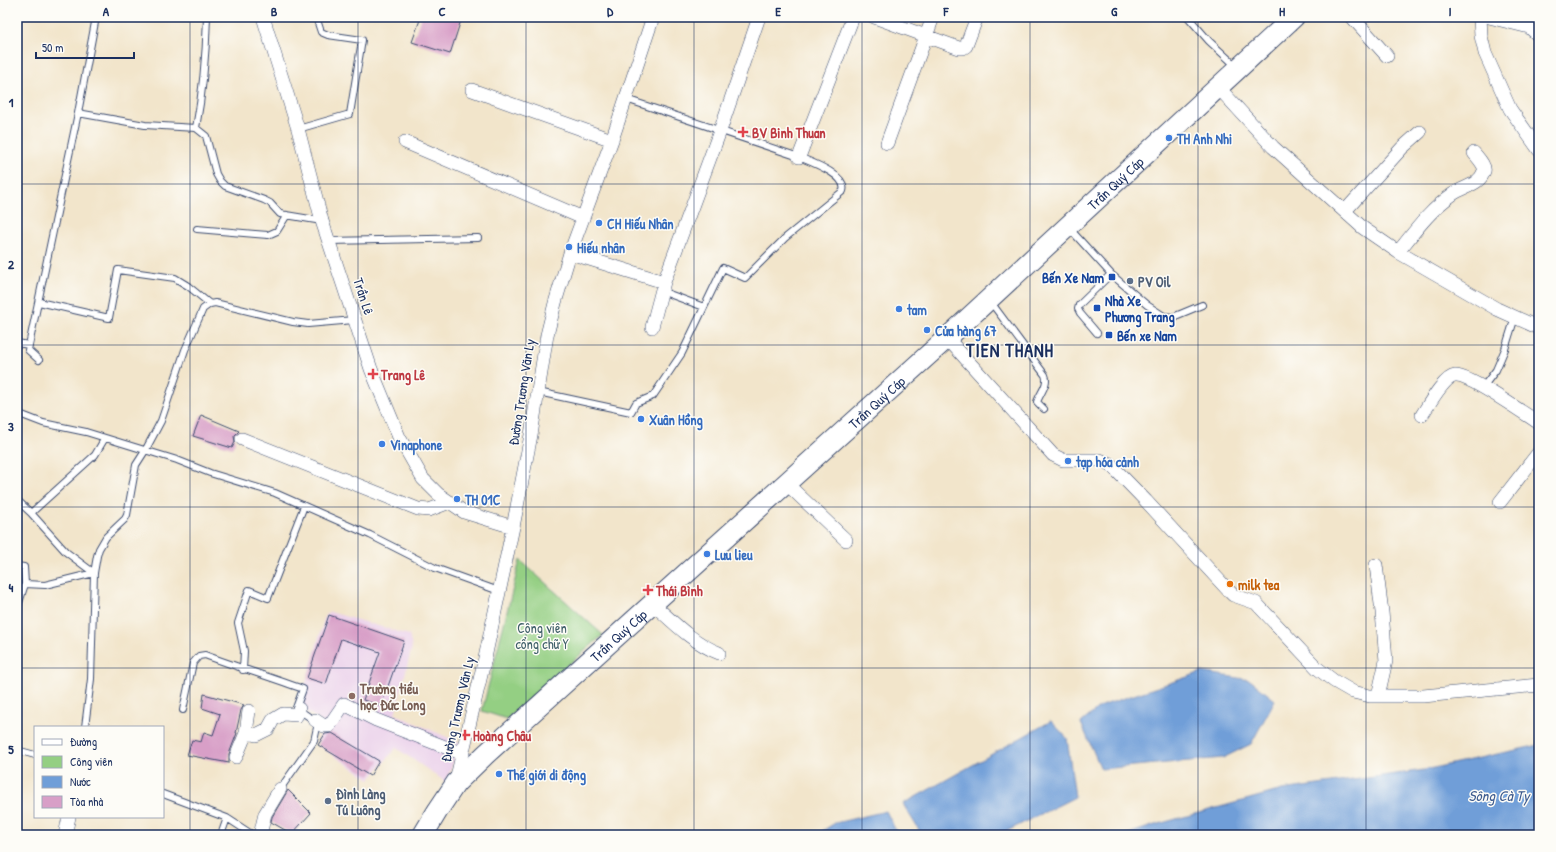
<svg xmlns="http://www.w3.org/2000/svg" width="1556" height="852" viewBox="0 0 1556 852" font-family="'Patrick Hand',sans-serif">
  <rect width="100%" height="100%" fill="#fdfcf7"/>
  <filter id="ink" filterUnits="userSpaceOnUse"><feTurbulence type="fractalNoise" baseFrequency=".025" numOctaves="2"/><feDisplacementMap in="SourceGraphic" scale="8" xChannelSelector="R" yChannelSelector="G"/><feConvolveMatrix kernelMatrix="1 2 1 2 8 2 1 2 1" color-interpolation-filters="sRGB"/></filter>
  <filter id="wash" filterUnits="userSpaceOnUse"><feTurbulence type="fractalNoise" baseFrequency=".012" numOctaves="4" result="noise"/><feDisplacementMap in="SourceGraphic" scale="16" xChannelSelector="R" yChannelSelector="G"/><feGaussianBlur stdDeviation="0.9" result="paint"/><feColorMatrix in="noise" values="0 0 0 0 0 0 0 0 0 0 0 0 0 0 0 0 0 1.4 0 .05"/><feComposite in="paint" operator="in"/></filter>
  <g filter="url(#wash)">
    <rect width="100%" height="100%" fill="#f2e5cb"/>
    <path fill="#ebd1eb" d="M330,612L409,635L412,647L395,714L460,743L446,782L396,748L370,779L317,745L324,724L301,707L305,686L325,616Z"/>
    <path fill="#94cf83" stroke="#587f70" d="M520,560L603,635L507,719L482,711Z"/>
    <path fill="#6f9ed8" stroke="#45669b" d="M1202,672L1250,680L1275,700L1251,744L1223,758L1101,769L1081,723L1101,706Z
      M1051,721L1067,738L1075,797L999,835H922L903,804Z
      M1539,745V835H1125L1158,824L1282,790L1424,770Z
      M886,811L898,835H816L835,823Z"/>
    <g id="blocks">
      <path fill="#d89fc7" d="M421,17H462L450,54L412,42Z
        M201,415L239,431L234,436L235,442L232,448L193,436Z
        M329,615L404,641L381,706L363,700L380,652L341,639L326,684L307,678Z
        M204,694L244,705L241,710L236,733H237L229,754V763L187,755L192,740L201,742L204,732L213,735L220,714L202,708Z
        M332,733L379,761L370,776L318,745L325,734Z
        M288,790L311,813L292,834L271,822L272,817Z"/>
    </g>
  </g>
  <g filter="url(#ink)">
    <use href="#blocks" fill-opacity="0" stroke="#3b4a6e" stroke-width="1"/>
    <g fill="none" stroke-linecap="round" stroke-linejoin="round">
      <g stroke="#3b4a6e" stroke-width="8">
        <path id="lane" d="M1188,17L1209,41L1237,67
          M78,113L145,125L196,128L206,136L216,174L220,181L225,186L264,200L270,203L280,214L322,221
          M196,128C203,91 206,55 207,17
          M298,129L350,114L362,40L328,35L321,32L316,17
          M1069,228L1111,274L1147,305L1164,316L1173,317L1202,305
          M197,229L268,235L277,231L287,215
          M329,241L478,238
          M661,291L704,307
          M990,301L1045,375C1049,384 1040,393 1037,402L1044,409
          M39,302L109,318L118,270L175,278L188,286L210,304
          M1097,333L1080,313L1078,309L1079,305L1111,274
          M17,343L29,345
          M39,360L28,350L78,113L96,17
          M1483,387L1496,370L1505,349L1515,317
          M538,392L631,412L636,403L653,396L682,353L723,268L745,278L785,238L843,191C848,175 811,162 799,157L626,99
          M17,413L43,423L86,432L177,460L210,473L275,493L370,535L435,568L499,591
          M17,500L31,513L66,552L94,573
          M31,513L95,455L105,438
          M17,566L24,567L25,584
          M17,609L25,584L45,585L94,573
          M243,670L244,651L238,623L249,590L268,598L304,506
          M183,710L193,663L199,656L205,655C237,667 270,677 303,689L296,708L318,723L314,741L280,789
          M85,727L91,679L94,573L97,556L99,549L106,537L125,519L127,515L136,465L145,451L161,421L185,350L203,309L210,304L215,303L293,322L308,324L354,320
          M17,750L35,755
          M163,794L227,818L253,835
          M221,835L227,818"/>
      </g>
      <g stroke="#3b4a6e" stroke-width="14">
        <path id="street" d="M263,17L298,129L322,221L371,369L399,437L423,479L438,494L464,512L513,527
          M874,17L959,48H963L966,46L977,17
          M1352,17L1387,56
          M1480,17L1481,36L1485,53L1510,109L1539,150
          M1489,17L1529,27L1539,36
          M1218,87L1273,147L1363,228L1398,252L1497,309L1539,328
          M472,90L612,140
          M405,142L583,218
          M887,143L933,17
          M799,157L853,17
          M1345,211L1402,148L1420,132
          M1398,252C1415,231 1430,210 1453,194C1463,187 1480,185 1484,171C1486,166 1477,157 1474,153
          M570,253L664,282
          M652,327L664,282L720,131L759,17
          M947,338L1053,455L1063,460H1100L1110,464L1146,501L1228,590L1233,595L1256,603L1317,668L1334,681L1353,692L1370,696H1423L1539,685
          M1422,415C1428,406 1444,377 1455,376C1468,374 1525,414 1539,423
          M242,439L418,509L429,510L450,502
          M787,484L846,540
          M1500,502L1539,452
          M1376,565L1382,612L1386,661L1378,696
          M653,604C673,622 693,643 719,653
          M315,720L324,726H329L344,704L376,720L463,754
          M246,733L249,711
          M236,757L246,733L256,735L268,729L273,720L283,714L297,715L299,709
          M456,781L485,658L513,527L531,435L547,335L555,303L570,253L612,140L653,17
          M65,835L69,817
          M260,835L265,814L280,789"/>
      </g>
      <g stroke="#3b4a6e" stroke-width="22">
        <g id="primary">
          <path id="s1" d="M423,835L438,810L456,783L486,754L947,338L1294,17"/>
        </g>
      </g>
      <use href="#lane" stroke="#fff" stroke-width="6"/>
      <use href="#street" stroke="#fff" stroke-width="13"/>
      <use href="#primary" stroke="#fff" stroke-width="20"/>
    </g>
  </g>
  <path fill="none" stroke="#1b2f5e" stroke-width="1" stroke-opacity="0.55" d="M190,17V835M358,17V835M526,17V835M694,17V835M862,17V835M1030,17V835M1198,17V835M1366,17V835M17,184H1539M17,345H1539M17,507H1539M17,668H1539"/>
  <g fill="#e0444e" stroke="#fdfcf7" stroke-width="1.5">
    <path d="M741 126h4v4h4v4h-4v4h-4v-4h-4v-4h4z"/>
    <path d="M371 368h4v4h4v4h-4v4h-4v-4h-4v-4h4z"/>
    <path d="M646 584h4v4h4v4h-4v4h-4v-4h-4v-4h4z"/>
    <path d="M463 729h4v4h4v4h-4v4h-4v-4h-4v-4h4z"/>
  </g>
  <g fill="#3f7fe0" stroke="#fdfcf7" stroke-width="1.5">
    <circle cx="1169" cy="138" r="4"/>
    <circle cx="599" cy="223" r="4"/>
    <circle cx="569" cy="247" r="4"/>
    <circle cx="899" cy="309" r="4"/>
    <circle cx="927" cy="330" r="4"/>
    <circle cx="641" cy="419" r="4"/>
    <circle cx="382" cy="444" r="4"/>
    <circle cx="1068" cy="461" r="4"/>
    <circle cx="457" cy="499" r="4"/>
    <circle cx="707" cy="554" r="4"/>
    <circle cx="499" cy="774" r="4"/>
  </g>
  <g fill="#1a4fb4" stroke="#fdfcf7" stroke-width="1.5">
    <rect x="1108" y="273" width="8" height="8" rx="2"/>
    <rect x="1093" y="304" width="8" height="8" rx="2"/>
    <rect x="1105" y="331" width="8" height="8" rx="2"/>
  </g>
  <g fill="#5c6f8a" stroke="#fdfcf7" stroke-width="1.5">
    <circle cx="1130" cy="281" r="4"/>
    <circle cx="328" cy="801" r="4"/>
  </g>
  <circle fill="#e8710a" stroke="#fdfcf7" stroke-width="1.5" cx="1230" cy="584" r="4"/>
  <circle fill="#8d6e63" stroke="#fdfcf7" stroke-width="1.5" cx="352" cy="696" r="4"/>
  <g text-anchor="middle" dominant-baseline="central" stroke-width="3" stroke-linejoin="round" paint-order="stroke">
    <g font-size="14" font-weight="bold" fill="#be3a42" stroke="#fdfcf7" text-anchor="start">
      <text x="752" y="132">BV Binh Thuan</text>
      <text x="381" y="374">Trang Lê</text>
      <text x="656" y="590">Thái Bình</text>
      <text x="473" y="735">Hoàng Châu</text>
    </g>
    <g font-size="14" font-weight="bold" fill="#366cbe" stroke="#fdfcf7" text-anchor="start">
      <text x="1177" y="138">TH Anh Nhi</text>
      <text x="607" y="223">CH Hiếu Nhân</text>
      <text x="577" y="247">Hiếu nhân</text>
      <text x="907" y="309">tam</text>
      <text x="935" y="330">Cửa hàng 67</text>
      <text x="649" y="419">Xuân Hồng</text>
      <text x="390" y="444">Vinaphone</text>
      <text x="1076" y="461">tạp hóa cảnh</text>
      <text x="465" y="499">TH 01C</text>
      <text x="715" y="554">Lưu lieu</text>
      <text x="507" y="774">Thế giới di động</text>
    </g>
    <g font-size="14" fill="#1b2f5e" stroke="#fdfcf7">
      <text stroke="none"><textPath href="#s1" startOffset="953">Trần Quý Cáp</textPath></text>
      <text transform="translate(364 296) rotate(72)">Trần Lê</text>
      <text transform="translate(521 392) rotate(-81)">Đường Trương Văn Ly</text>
      <text stroke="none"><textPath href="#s1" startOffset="629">Trần Quý Cáp</textPath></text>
      <text stroke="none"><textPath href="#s1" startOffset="281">Trần Quý Cáp</textPath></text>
      <text transform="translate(457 709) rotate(-77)">Đường Trương Văn Ly</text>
    </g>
    <g font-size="14" font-weight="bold" fill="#164399" stroke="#fdfcf7" text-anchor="start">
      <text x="1104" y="277" text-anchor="end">Bến Xe Nam</text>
      <text x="1105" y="300">Nhà Xe<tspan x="1105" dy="16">Phương Trang</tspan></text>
      <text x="1117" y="335">Bến xe Nam</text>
    </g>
    <g font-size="14" font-weight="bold" fill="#4e5e75" stroke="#fdfcf7" text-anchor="start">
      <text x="1138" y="281">PV Oil</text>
      <text x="336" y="793">Đình Làng<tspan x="336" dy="16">Tú Luông</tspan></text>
    </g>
    <g font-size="14" font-weight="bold" fill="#c56008" stroke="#fdfcf7" text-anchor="start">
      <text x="1238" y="584">milk tea</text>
    </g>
    <g font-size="14" fill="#3f5f69" stroke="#fdfcf7">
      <text x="542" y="627">Công viên<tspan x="542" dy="16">cổng chữ Y</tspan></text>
    </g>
    <g font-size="14" font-weight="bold" fill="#785e54" stroke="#fdfcf7" text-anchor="start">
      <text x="360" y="688">Trường tiểu<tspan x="360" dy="16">học Đức Long</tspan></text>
    </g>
    <g font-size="15" font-style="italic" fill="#3d5b8f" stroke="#fdfcf7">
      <text x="1499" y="795">Sông Cà Ty</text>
    </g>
    <g font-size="18" font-weight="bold" letter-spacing="1" fill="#1b2f5e" stroke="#fdfcf7">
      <text x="1010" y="350">TIEN THANH</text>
    </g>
  </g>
  <rect width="1556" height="852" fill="none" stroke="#fdfcf7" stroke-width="44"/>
  <rect x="34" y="726" width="130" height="92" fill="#fdfcf7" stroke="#a3aaba"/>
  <rect x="42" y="739" width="20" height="6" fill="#ffffff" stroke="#a3aaba"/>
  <text x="70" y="746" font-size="12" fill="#1b2f5e">Đường</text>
  <rect x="42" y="756" width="20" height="12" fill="#94cf83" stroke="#a3aaba"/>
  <text x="70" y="766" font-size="12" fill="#1b2f5e">Công viên</text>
  <rect x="42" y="776" width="20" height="12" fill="#6f9ed8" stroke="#a3aaba"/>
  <text x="70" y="786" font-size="12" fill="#1b2f5e">Nước</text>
  <rect x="42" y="796" width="20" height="12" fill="#d89fc7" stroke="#a3aaba"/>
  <text x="70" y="806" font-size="12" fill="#1b2f5e">Tòa nhà</text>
  <path d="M36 52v6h98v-6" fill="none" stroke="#1b2f5e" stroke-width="2"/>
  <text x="42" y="52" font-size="12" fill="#1b2f5e" stroke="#fdfcf7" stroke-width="3" paint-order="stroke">50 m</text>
  <rect x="22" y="22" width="1512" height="808" fill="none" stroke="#1b2f5e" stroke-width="1.5"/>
  <g font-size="13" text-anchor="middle" font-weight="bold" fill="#1b2f5e">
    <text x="106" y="16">A</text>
    <text x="274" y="16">B</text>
    <text x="442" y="16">C</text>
    <text x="610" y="16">D</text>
    <text x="778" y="16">E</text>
    <text x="946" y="16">F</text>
    <text x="1114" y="16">G</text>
    <text x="1282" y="16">H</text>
    <text x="1450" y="16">I</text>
    <text x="11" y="107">1</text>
    <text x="11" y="269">2</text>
    <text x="11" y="431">3</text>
    <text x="11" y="592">4</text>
    <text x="11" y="754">5</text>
  </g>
</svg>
